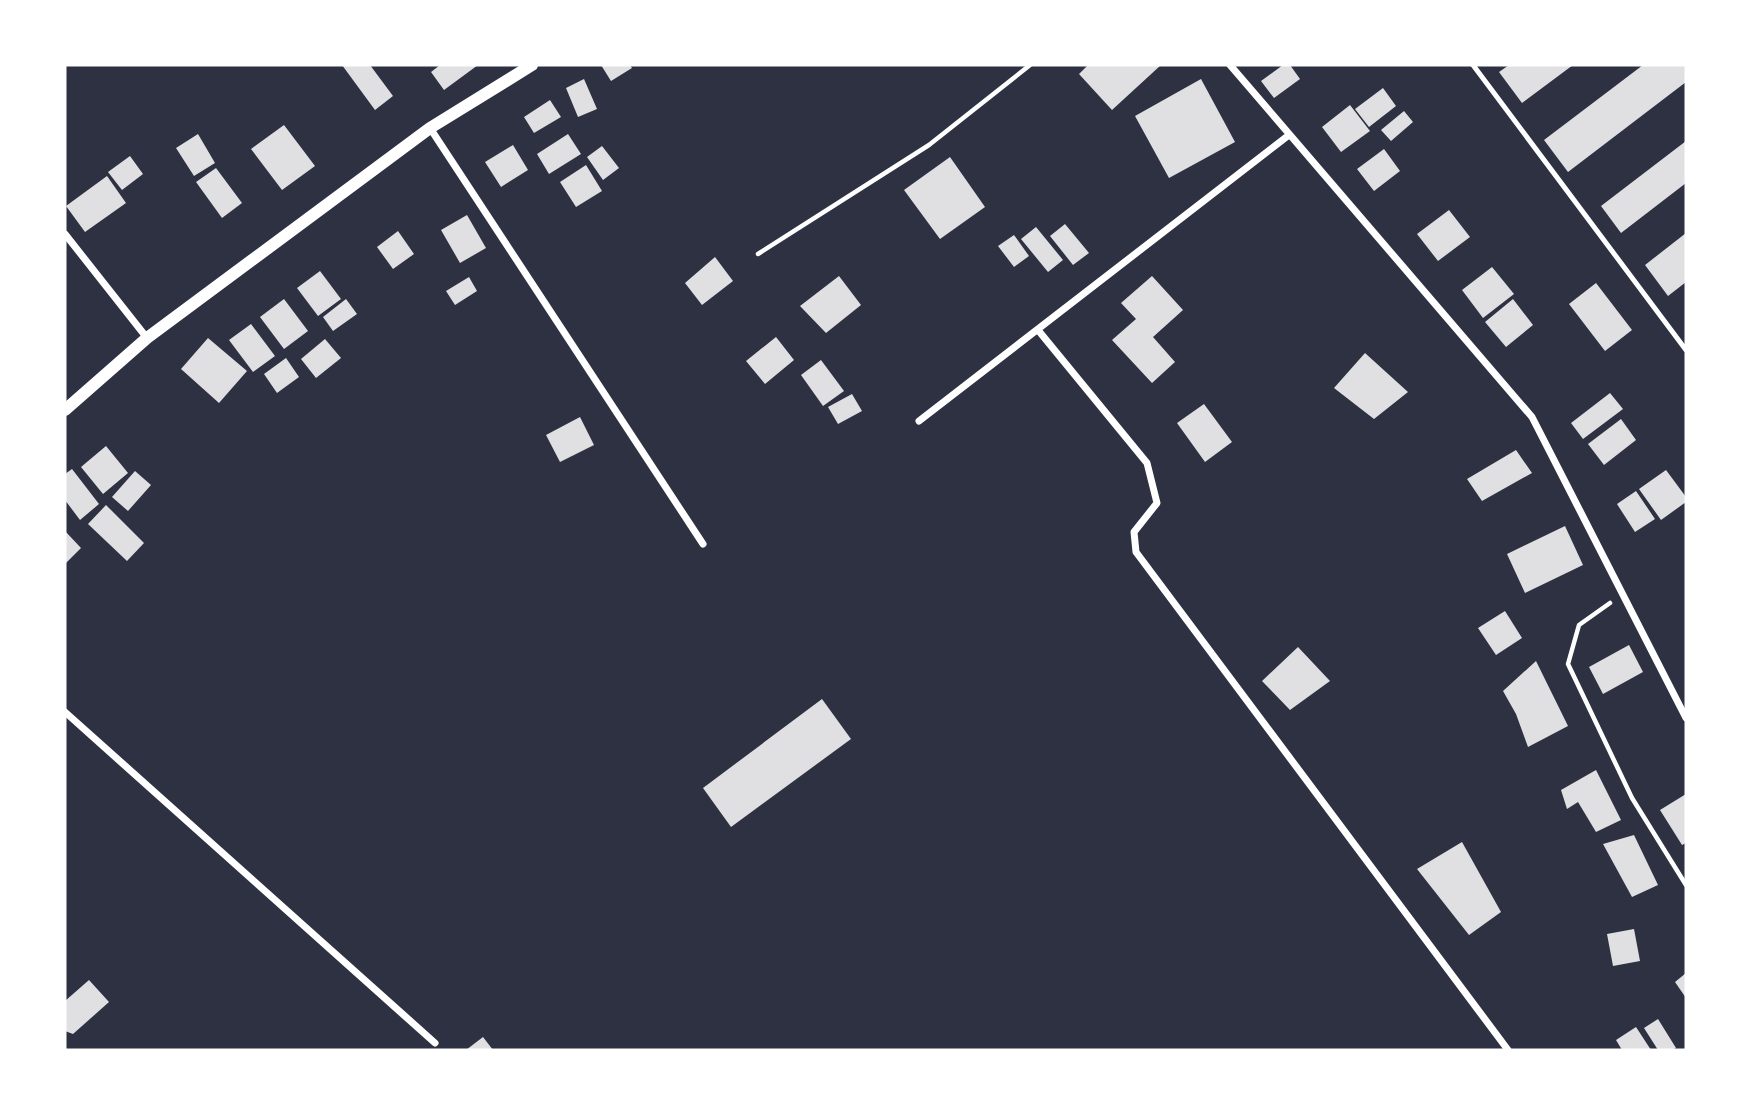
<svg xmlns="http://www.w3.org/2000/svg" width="1751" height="1115" viewBox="0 0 1751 1115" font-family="'Fira Sans Condensed',sans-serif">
  <rect width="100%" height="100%" fill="#2d3142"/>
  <path fill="#e0e0e3" d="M342,65H370L393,96L375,110Z
    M440,65H478L444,90L431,72Z
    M601,65H630L632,68L611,81Z
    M1088,65H1161L1112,110L1079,74Z
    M1283,65H1290L1300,79L1274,98L1261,81Z
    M1509,65H1573L1522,103L1499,72Z
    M1643,65H1686V82L1568,172L1544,140Z
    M584,79L597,109L578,117L566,88Z
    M1201,79L1235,142L1169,178L1135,116Z
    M1383,88L1396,106L1369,127L1355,109Z
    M550,100L561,117L534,133L524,117Z
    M1350,105L1370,131L1341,152L1322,127Z
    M1404,111L1413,122L1391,141L1381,130Z
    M284,125L315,166L282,190L251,149Z
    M198,134L215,163L194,176L176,148Z
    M568,134L581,154L549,174L537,154Z
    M1686,141V183L1621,233L1601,206Z
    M513,145L528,170L501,187L485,162Z
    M602,146L619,168L603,180L587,157Z
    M1384,149L1400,171L1374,191L1357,169Z
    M130,156L143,174L122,190L108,172Z
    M950,157L985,207L940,239L904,190Z
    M586,165L602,191L576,207L560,182Z
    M216,168L242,203L222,218L196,182Z
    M107,176L126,203L85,232L66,206Z
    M1449,210L1470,237L1438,261L1417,234Z
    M467,215L486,248L460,263L441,230Z
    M1065,224L1089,253L1073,265L1050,236Z
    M1036,227L1063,260L1048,272L1021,239Z
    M398,231L414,254L393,269L377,247Z
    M1686,233V282L1668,296L1645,265Z
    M1014,235L1029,256L1014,267L998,246Z
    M715,257L733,281L702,305L685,283Z
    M1492,267L1514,294L1483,318L1462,290Z
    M320,271L341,299L318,316L297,288Z
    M839,276L861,305L826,333L800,306Z
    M1152,276L1183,310L1153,337L1175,362L1152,383L1112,340L1136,319L1121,303Z
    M469,277L477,291L455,305L446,291Z
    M1596,283L1632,330L1605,351L1569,304Z
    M284,299L308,331L284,349L260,317Z
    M346,299L357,314L333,331L323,317Z
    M1513,299L1533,325L1506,347L1485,322Z
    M251,324L275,356L253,372L229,340Z
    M776,337L794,360L765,384L746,361Z
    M208,338L247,371L219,403L181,369Z
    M325,339L341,358L316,378L301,359Z
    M1365,353L1408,392L1374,419L1334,388Z
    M286,358L299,377L277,393L264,374Z
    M821,360L844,391L823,406L801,375Z
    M1610,393L1623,409L1583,439L1571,423Z
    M852,394L862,411L838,424L828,407Z
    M1204,404L1232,442L1205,462L1177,423Z
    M580,417L594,445L560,462L546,435Z
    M1621,419L1636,440L1604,465L1588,444Z
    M106,446L128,473L103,494L81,467Z
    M1516,450L1532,473L1482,501L1467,479Z
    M72,469L99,504L80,520L65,500V474Z
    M1666,470L1686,497V502L1661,520L1639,489Z
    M135,471L151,485L128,511L112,497Z
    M1636,491L1655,519L1635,532L1617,504Z
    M106,505L144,543L127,561L88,524Z
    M1565,526L1583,565L1525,593L1507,554Z
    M65,531L81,548L65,564Z
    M1505,611L1522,638L1496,655L1478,628Z
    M1629,645L1643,672L1603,694L1589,667Z
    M1298,647L1330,681L1290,710L1262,681Z
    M1536,661L1568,726L1528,747L1516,714L1503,691Z
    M822,699L851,739L731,827L703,788Z
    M1596,770L1621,820L1596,832L1578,802L1567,809L1561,790Z
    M1686,794V843L1682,845L1660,810Z
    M1634,835L1658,885L1632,897L1603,844Z
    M1462,842L1501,912L1469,935L1417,869Z
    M1634,929L1640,961L1613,966L1607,934Z
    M1686,973V998L1675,982Z
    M89,980L109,1002L73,1034L65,1031V1001Z
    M1658,1019L1676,1048L1672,1050H1658L1644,1028Z
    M1636,1027L1651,1050H1622L1616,1040Z
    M483,1037L493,1050H466Z"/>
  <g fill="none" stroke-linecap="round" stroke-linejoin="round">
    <path stroke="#fff" stroke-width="4.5" d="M758,254L929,145L1030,65
      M1610,603L1579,625L1568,664L1632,798L1686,885"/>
    <path stroke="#fff" stroke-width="5" d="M1473,65L1686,350"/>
    <path stroke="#fff" stroke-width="7" d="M1230,65L1532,417L1686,718
      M430,128L703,544
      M65,234L147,338
      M1038,330L1147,463L1157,503L1134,532L1136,552L1508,1050
      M919,421L1289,135
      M65,712L435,1043"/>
    <path stroke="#fff" stroke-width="12" d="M65,410L147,338L430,128L532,65"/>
  </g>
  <rect width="1751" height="1115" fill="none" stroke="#ffffff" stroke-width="133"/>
</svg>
